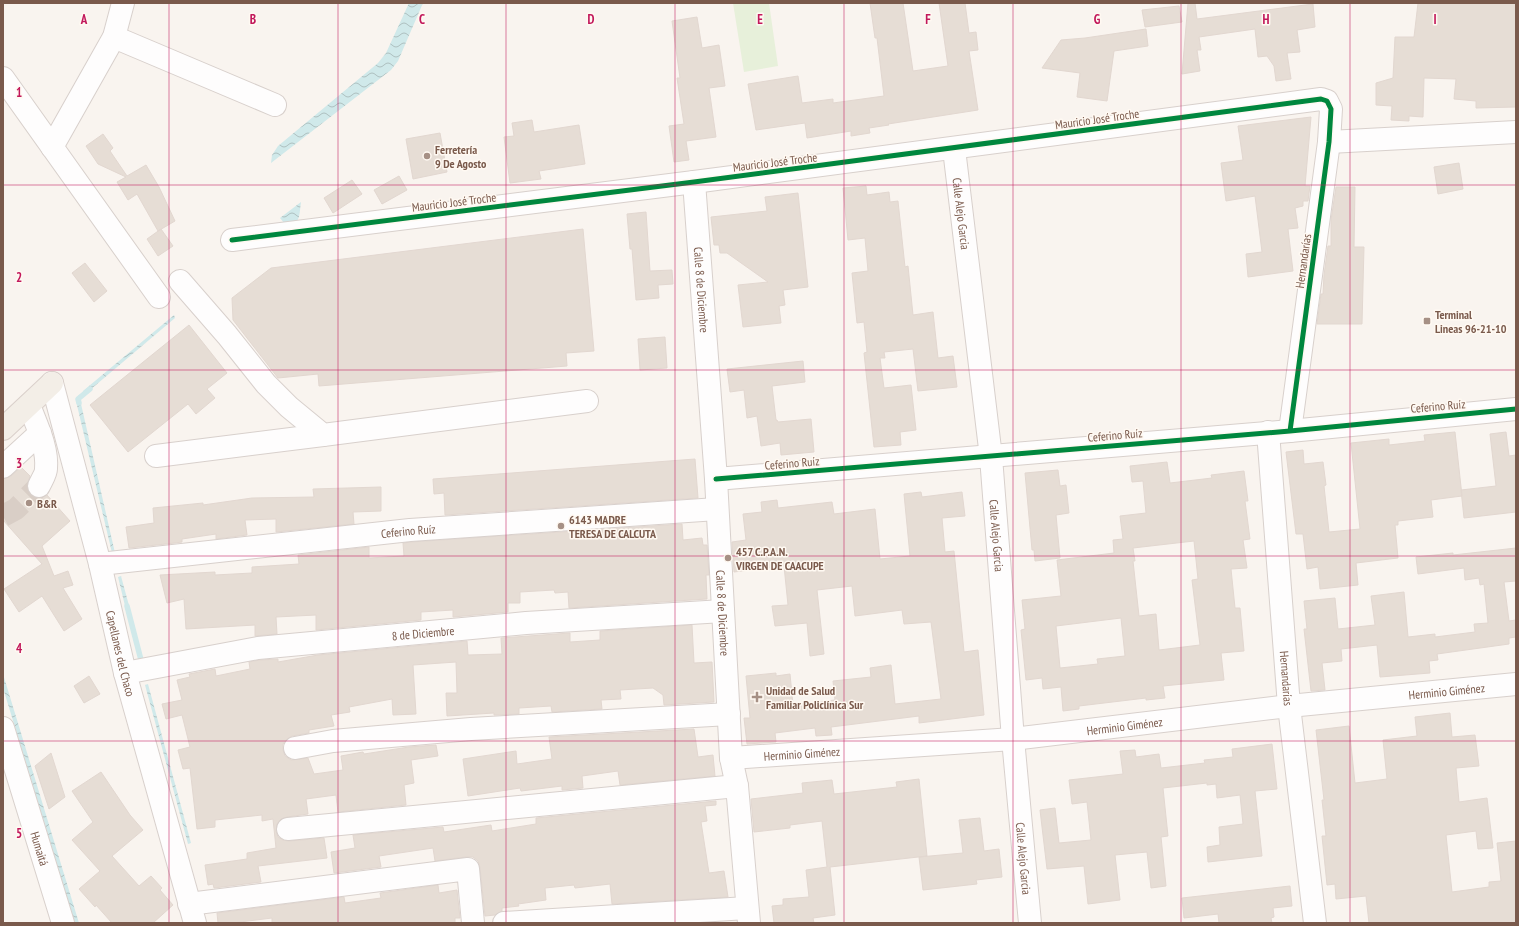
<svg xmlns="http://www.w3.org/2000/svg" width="1519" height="926" viewBox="0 0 1519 926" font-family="'PT Sans Narrow',sans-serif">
  <defs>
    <pattern id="water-waves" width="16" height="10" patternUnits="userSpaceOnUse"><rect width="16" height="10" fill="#d0e9ea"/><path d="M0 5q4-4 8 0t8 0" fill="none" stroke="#aec0c0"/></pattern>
  </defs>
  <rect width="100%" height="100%" fill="#f9f4ef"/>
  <path fill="#e7f0da" d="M733,3H769L778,66L744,72Z"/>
  <path fill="url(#water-waves)" d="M409,3H423L398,61L391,70L271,163L272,155L278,146L378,63L386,53Z
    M301,202C299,216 301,220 289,229L280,218Z
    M174,315L175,318L84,395L83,391Z
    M79,395L115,553H112L76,401Z
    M121,576L131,613L127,614L118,577Z
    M3,674L79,923H75L3,688Z
    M148,684L191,843L188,844L145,685Z"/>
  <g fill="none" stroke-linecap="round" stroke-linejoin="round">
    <path stroke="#d0e9ea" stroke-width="5.5" d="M79,403L78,399L90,389
      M127,606L141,660"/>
  </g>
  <path fill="#e6ddd5" stroke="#e2d7d0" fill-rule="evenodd" d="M870,3H903L913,71L948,66L939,3H965L969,33L976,32L978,50L969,51L978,110L888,124L889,125L869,128L870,133L851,136V131L807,138L805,123L756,130L748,84L798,76L802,103L833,99V103L884,96L877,38H875Z
    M1188,3H1195L1197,19L1313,4L1315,27L1297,30L1300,52L1287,53L1291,79L1276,81L1274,66L1267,56L1258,57L1255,29L1199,37L1201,50H1197L1200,71L1182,74Z
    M1418,3H1516V107L1476,108V101L1454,99L1456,79L1424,78L1423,117L1409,116V121L1391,120L1392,106L1376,105V83L1393,78L1395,37H1414Z
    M1179,6L1182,22L1145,27L1142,10Z
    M697,17L702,48L719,45L725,86L709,88L716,137L686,141L689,160L674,162L669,126L684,124L677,78H680L672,21Z
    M1146,29L1148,46L1114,51L1107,101L1077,97L1080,73L1042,68L1061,40L1085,38Z
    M1311,117L1305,186H1310L1308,201H1303V206L1295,208L1298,228L1288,229L1293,271L1248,277L1246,254L1262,252L1255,196L1226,201L1221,163L1243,160L1238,126Z
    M532,120L534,132L579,125L585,164L539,171L541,179L510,183L504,137L514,136L512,123Z
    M440,133L447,172L413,179L406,139Z
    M103,134L113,148L110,151L127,176L146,165L159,187L175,221L158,231L137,194L128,200L117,182L126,177L98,164L86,146Z
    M1459,163L1463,189L1438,194L1434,167Z
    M399,176L407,190L382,204L374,190Z
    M352,180L362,194L333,213L324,198Z
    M866,186L867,195L889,192L890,202L898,201L905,267L908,266L913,315L933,312L938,358L953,356L957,387L918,391L913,349L884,352L885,358H880L884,388L911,385L916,430L900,432L901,445L874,447L864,353L867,352L864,322L857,323L852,273L868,271L865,238L848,240L843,188Z
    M1336,187H1355L1354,247H1364L1362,324H1317L1321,294H1323L1324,275L1328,246H1331V220Z
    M798,193L808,287L783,290L785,305L779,306L781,323L743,327L738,285L768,282L727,253H720L719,245H714L711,217L767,211L765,197Z
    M646,212L650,271L672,270L673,284L658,285L659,298L636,300L632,249H630L627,214Z
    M161,229L173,246L158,256L147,239Z
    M583,229L594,351L566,353L567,366L319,386L318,374L278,378L233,320L232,298L271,268Z
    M85,263L107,291L94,302L72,273Z
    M189,325L227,373L207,389L215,398L196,414L188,404L128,452L90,405Z
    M665,337L667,368L640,370L638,339Z
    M803,361L805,382L772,386L776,420H777L778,422L811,419L814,452L781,455L780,443L761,446L757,416L747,418L744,390L730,392L727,369Z
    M1455,432L1462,496L1431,500L1433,517L1398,521V525H1395L1398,558L1356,563L1358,585L1320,589L1318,567L1307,569L1303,534H1296L1286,452L1303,450L1304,464L1323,462L1326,485L1324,486L1329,532L1360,529L1351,443L1389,439V445L1425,441L1424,435Z
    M1506,432L1509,456L1516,455V512L1464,518L1461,490L1496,486L1490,434Z
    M695,459L698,498L445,515L444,493L434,494L433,479Z
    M1167,462L1170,483L1212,478L1211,475L1244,471L1248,501H1245L1250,539L1243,540L1247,568L1231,569L1235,608H1240L1244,651L1221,653L1224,680L1163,686L1165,698L1146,700V698L1079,706V709L1063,711L1061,687L1043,689L1042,678L1026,680L1021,630L1025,629L1022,600L1061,596L1057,560L1114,553L1113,540L1123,539L1120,516L1146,513L1143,481L1132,482L1130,466ZM1194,541L1198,579L1192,580L1200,645L1159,650L1156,614L1139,616L1133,561H1135L1133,548ZM1121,618L1125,656L1097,659L1098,664L1060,668L1056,626Z
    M21,467L30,476L27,487L29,494L34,498H40L47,495L70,521L42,546L54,576L68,571L73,585L63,588L82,619L64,631L42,596L19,612L4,589L42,564L3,520V479L11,476Z
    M1058,470L1060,486L1066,485L1069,513L1056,515L1060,558L1035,561L1034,550H1032L1025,473Z
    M381,487V511L353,512L354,524L276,532V519L245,520L247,535L216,539V534L182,539V542L175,543L129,548L126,527L154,523L153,508L203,503V505L252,498L314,497L313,489Z
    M921,492L922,497L962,492L965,516L942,518L945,552L954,551L964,652L978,650L984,715L919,723V716L831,727L832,735L816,736L815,728L775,733L776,742L747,744L744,718H750L746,676L776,673V676L790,674L793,705L835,700L833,681L871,677L870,668L891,665L895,704L941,699L931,622L904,624L902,610L855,616L852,586L817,590L824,654L810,656L807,623L775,626L772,606L788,605L784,566L734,572L732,542L746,540L743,514L762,512L761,502L777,500L778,508L832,502L834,514L875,509L880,559L910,556L904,494Z
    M682,524L683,540L702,538L703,545H707L709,575H706L707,599L569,608L568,592L555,593L554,590L520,592V603H508V612L453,617V610L421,612V620L316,630V615L276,617L277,634L255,636V625L186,629L184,599L167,603L160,575L215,572V575L252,573V567L299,564L298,555L369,547V558L404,556L403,543L411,542Z
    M1516,548V581L1504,582L1509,621L1516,620V637L1509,638V644L1437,654L1438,660L1429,661L1430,673L1380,677L1377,645L1341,649L1342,661L1322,663L1325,690L1311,691L1304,629H1307L1304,601L1335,598L1338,629L1375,625L1371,596L1404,592L1408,637L1435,634V637L1475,632L1474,624L1488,623L1484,584L1480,585L1479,578L1465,580L1464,568L1418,574L1416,557L1453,553V555Z
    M692,625L694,663L712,662L714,702L664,705L663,695L653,688L620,690L621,699L601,700L602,709L552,712L551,706L519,708V714L494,715V713L447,716L446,693H457L456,662L413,665L416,714L393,715L392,699L349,707L350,712L331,715L334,726L309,730V733L292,736L287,739L283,744V750L285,756L291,760L308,758L314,774L343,770L341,756L363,752L364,754L409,747L436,745L438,756L411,760L414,783L404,785L406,805L338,812L336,795L306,799L308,814L287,817L281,819L277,824L276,831L278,837L283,840L289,841L324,838L327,858L258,866L261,882L214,888L213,884L208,885L205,865L247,859V853L276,848L273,819L262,821V815L215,820V827L197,829L190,768L183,769L178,750L190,747L182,715L166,719L162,704L182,700L177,680L190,677L189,674L215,669L216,676L250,669L249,662L260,660L278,659V662L318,655L467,641L468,655L502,654L501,638L570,633V642L600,640V631Z
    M89,676L100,694L84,703L74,686Z
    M1450,713L1452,737L1475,735L1479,766L1456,768L1459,802L1487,798L1493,848L1478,849L1476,831L1446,835L1452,892L1489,887V882L1501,881L1497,843L1516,841V923H1369L1366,896L1336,899L1335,884L1327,885L1322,836H1326L1322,800H1324L1316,730L1349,726L1355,783L1387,779L1383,740L1417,736L1415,717Z
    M694,729L698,757L713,755L715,776L620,785L618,771L582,776L583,788L562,790V786L521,791L520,788L468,796L463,759L516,751L517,764L552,759L549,737Z
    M1272,744L1277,789L1255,791L1262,856L1208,862L1207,847L1220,845L1219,827L1243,824L1240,795L1217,798L1216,784L1207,785V783L1163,788L1168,836L1161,837L1166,886L1151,888L1147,852L1115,855L1120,900L1088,904L1084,866L1047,869L1040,810L1055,808L1059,843L1091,840L1087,802L1072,804L1069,780L1123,774L1120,751L1135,750L1136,757L1159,754L1161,768L1205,763L1204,760L1233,757L1232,749Z
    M51,753L65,797L49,809L35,766Z
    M101,772L130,815L143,830L112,856L139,886L151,876L162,888L160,890L173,905L153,923H112L96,905L95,907L79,889L100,871L72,840L93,822L72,791Z
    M919,779L927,856L830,867L835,915L813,918L814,923H774L772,906L783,905V899L809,897L806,870L827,867L822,821L790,825V828L754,832L751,799L803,793L802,783L832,780L834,794L897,787L896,782Z
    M716,801V805L705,806L707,821L701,822L709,873L724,871L728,897L612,904L610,884L575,888L574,885L545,888L546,900L518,904L519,906L502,908V911L495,915L485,916L480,868L478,861L473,857H466L435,861L433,848L379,856L381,867L334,873L331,852L355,848L353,835L443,827L444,832L491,825L492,831L536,824V818Z
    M980,818L984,851L999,849L1002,877L976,880L977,884L923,890L919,857L963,853L959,820Z
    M438,885L439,893L457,890L460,918H455V923H272V918L232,923H218L217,913L344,897L345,903L381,898L380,893Z
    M1290,886L1292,906L1273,908L1274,917L1271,918L1272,923H1219L1218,914L1184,918L1182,898Z"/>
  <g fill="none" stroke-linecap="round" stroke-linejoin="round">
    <path stroke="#d9cec6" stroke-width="22" stroke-dasharray="22 11" stroke-linecap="butt" d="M3,516L16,509L39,486"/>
    <g stroke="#d8d0cc" stroke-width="24">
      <g id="minor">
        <path d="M114,37L275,105"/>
        <path d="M3,78L159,297"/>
        <path d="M1329,142L1516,132"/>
        <path d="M52,147L114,37L123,3"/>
        <path id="s1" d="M954,149L991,457L1013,739L1030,923"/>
        <path id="s2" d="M694,182L716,479L731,758L737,786L749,923"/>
        <path d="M232,240L694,182L1321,99L1327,101L1331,109L1329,142L1290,431"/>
        <path d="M180,281L227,335L266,384L289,407L323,435L587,401"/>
        <path id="s3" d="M52,383L100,564L125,673L195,923"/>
        <path d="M29,405C36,424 48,447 46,469C46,474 41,481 39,486"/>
        <path id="s4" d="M1268,432L1289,706L1315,923"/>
        <path d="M156,456L323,435"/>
        <path d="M3,467L40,433"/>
        <path d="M716,479L1290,431L1516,409"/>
        <path id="s5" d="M100,564L410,530L717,509"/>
        <path id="s6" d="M125,673L258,648L526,623L723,611"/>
        <path id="s7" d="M3,728L63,923"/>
        <path d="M295,748L333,741L471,729L729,714"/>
        <path id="s8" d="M731,758L1013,739L1289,706L1516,684"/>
        <path d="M288,829L737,786"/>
        <path d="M189,904L468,869L473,923"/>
        <path d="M504,923L747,908"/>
      </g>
    </g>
    <g stroke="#dad0cb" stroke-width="24">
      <path id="major" d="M3,429L52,383"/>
    </g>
    <use href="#minor" stroke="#fefdfd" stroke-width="22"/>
    <use href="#major" stroke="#f3eee7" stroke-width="22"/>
    <g stroke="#fff9f2" stroke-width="8">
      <path id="cycleway" d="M232,240L694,182L1321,99L1327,101L1331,109L1329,142L1290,431
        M716,479L1290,431L1516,409"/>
    </g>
    <use href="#cycleway" stroke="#00873e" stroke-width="5"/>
  </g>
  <path fill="none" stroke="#c2185b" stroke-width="1" stroke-opacity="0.55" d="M169,3V923M338,3V923M506,3V923M675,3V923M844,3V923M1013,3V923M1181,3V923M1350,3V923M3,185H1516M3,370H1516M3,556H1516M3,741H1516"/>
  <g fill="#a69085" stroke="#fff9f2" stroke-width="1.5">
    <circle cx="427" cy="156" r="4"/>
    <rect x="1423" y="317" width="8" height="8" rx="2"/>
    <circle cx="29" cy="503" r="4"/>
    <circle cx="561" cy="526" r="4"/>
    <circle cx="728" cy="558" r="4"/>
    <path d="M755 691h4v4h4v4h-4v4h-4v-4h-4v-4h4z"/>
  </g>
  <g text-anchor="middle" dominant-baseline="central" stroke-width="3" stroke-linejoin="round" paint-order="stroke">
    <g font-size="12" fill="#7a5a4c" stroke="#fff9f2">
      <text transform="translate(1097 119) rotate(-8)">Mauricio José Troche</text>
      <text transform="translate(775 162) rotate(-7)">Mauricio José Troche</text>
      <text transform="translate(454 202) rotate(-7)">Mauricio José Troche</text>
      <text stroke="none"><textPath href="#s1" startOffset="65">Calle Alejo Garcia</textPath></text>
      <text transform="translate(1303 261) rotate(-82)">Hernandarías</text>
      <text stroke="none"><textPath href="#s2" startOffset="108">Calle 8 de Diciembre</textPath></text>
      <text transform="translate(1438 406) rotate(-5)">Ceferino Ruíz</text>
      <text transform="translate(1115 435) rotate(-5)">Ceferino Ruíz</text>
      <text transform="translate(792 463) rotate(-5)">Ceferino Ruíz</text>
      <text stroke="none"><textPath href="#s5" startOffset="310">Ceferino Ruíz</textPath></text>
      <text stroke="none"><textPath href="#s1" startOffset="389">Calle Alejo Garcia</textPath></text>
      <text stroke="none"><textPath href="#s2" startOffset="432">Calle 8 de Diciembre</textPath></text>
      <text stroke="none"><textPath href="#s6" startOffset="301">8 de Diciembre</textPath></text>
      <text stroke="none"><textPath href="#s3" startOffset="279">Capellanes del Chaco</textPath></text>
      <text stroke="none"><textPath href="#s4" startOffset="247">Hernandarías</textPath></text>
      <text stroke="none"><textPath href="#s8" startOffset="719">Herminio Giménez</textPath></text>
      <text stroke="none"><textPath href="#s8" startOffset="395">Herminio Giménez</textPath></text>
      <text stroke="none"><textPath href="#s8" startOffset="71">Herminio Giménez</textPath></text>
      <text stroke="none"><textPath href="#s7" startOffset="126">Humaitá</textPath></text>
      <text stroke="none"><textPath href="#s1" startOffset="713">Calle Alejo Garcia</textPath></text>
    </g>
    <g font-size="12" font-weight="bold" fill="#7a5a4c" stroke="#fff9f2" text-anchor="start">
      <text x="435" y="149">Ferretería<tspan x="435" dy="14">9 De Agosto</tspan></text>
      <text x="1435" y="314">Terminal<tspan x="1435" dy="14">Lineas 96-21-10</tspan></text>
      <text x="37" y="503">B&amp;R</text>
      <text x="569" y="519">6143 MADRE<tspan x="569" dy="14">TERESA DE CALCUTA</tspan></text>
      <text x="736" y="551">457 C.P.A.N.<tspan x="736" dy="14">VIRGEN DE CAACUPE</tspan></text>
      <text x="766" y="690">Unidad de Salud<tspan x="766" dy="14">Familiar Policlínica Sur</tspan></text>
    </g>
  </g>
  <g font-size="13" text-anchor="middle" font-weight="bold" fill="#c2185b" stroke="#fff9f2" stroke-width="3" stroke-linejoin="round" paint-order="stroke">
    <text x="84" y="24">A</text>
    <text x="253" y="24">B</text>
    <text x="422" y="24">C</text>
    <text x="591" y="24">D</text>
    <text x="760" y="24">E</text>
    <text x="928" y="24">F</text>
    <text x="1097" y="24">G</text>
    <text x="1266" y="24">H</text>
    <text x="1435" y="24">I</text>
    <text x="19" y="97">1</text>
    <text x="19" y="282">2</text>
    <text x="19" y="468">3</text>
    <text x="19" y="653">4</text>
    <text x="19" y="838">5</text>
  </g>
  <rect width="1519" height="926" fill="none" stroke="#7a5a4c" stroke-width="8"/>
</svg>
